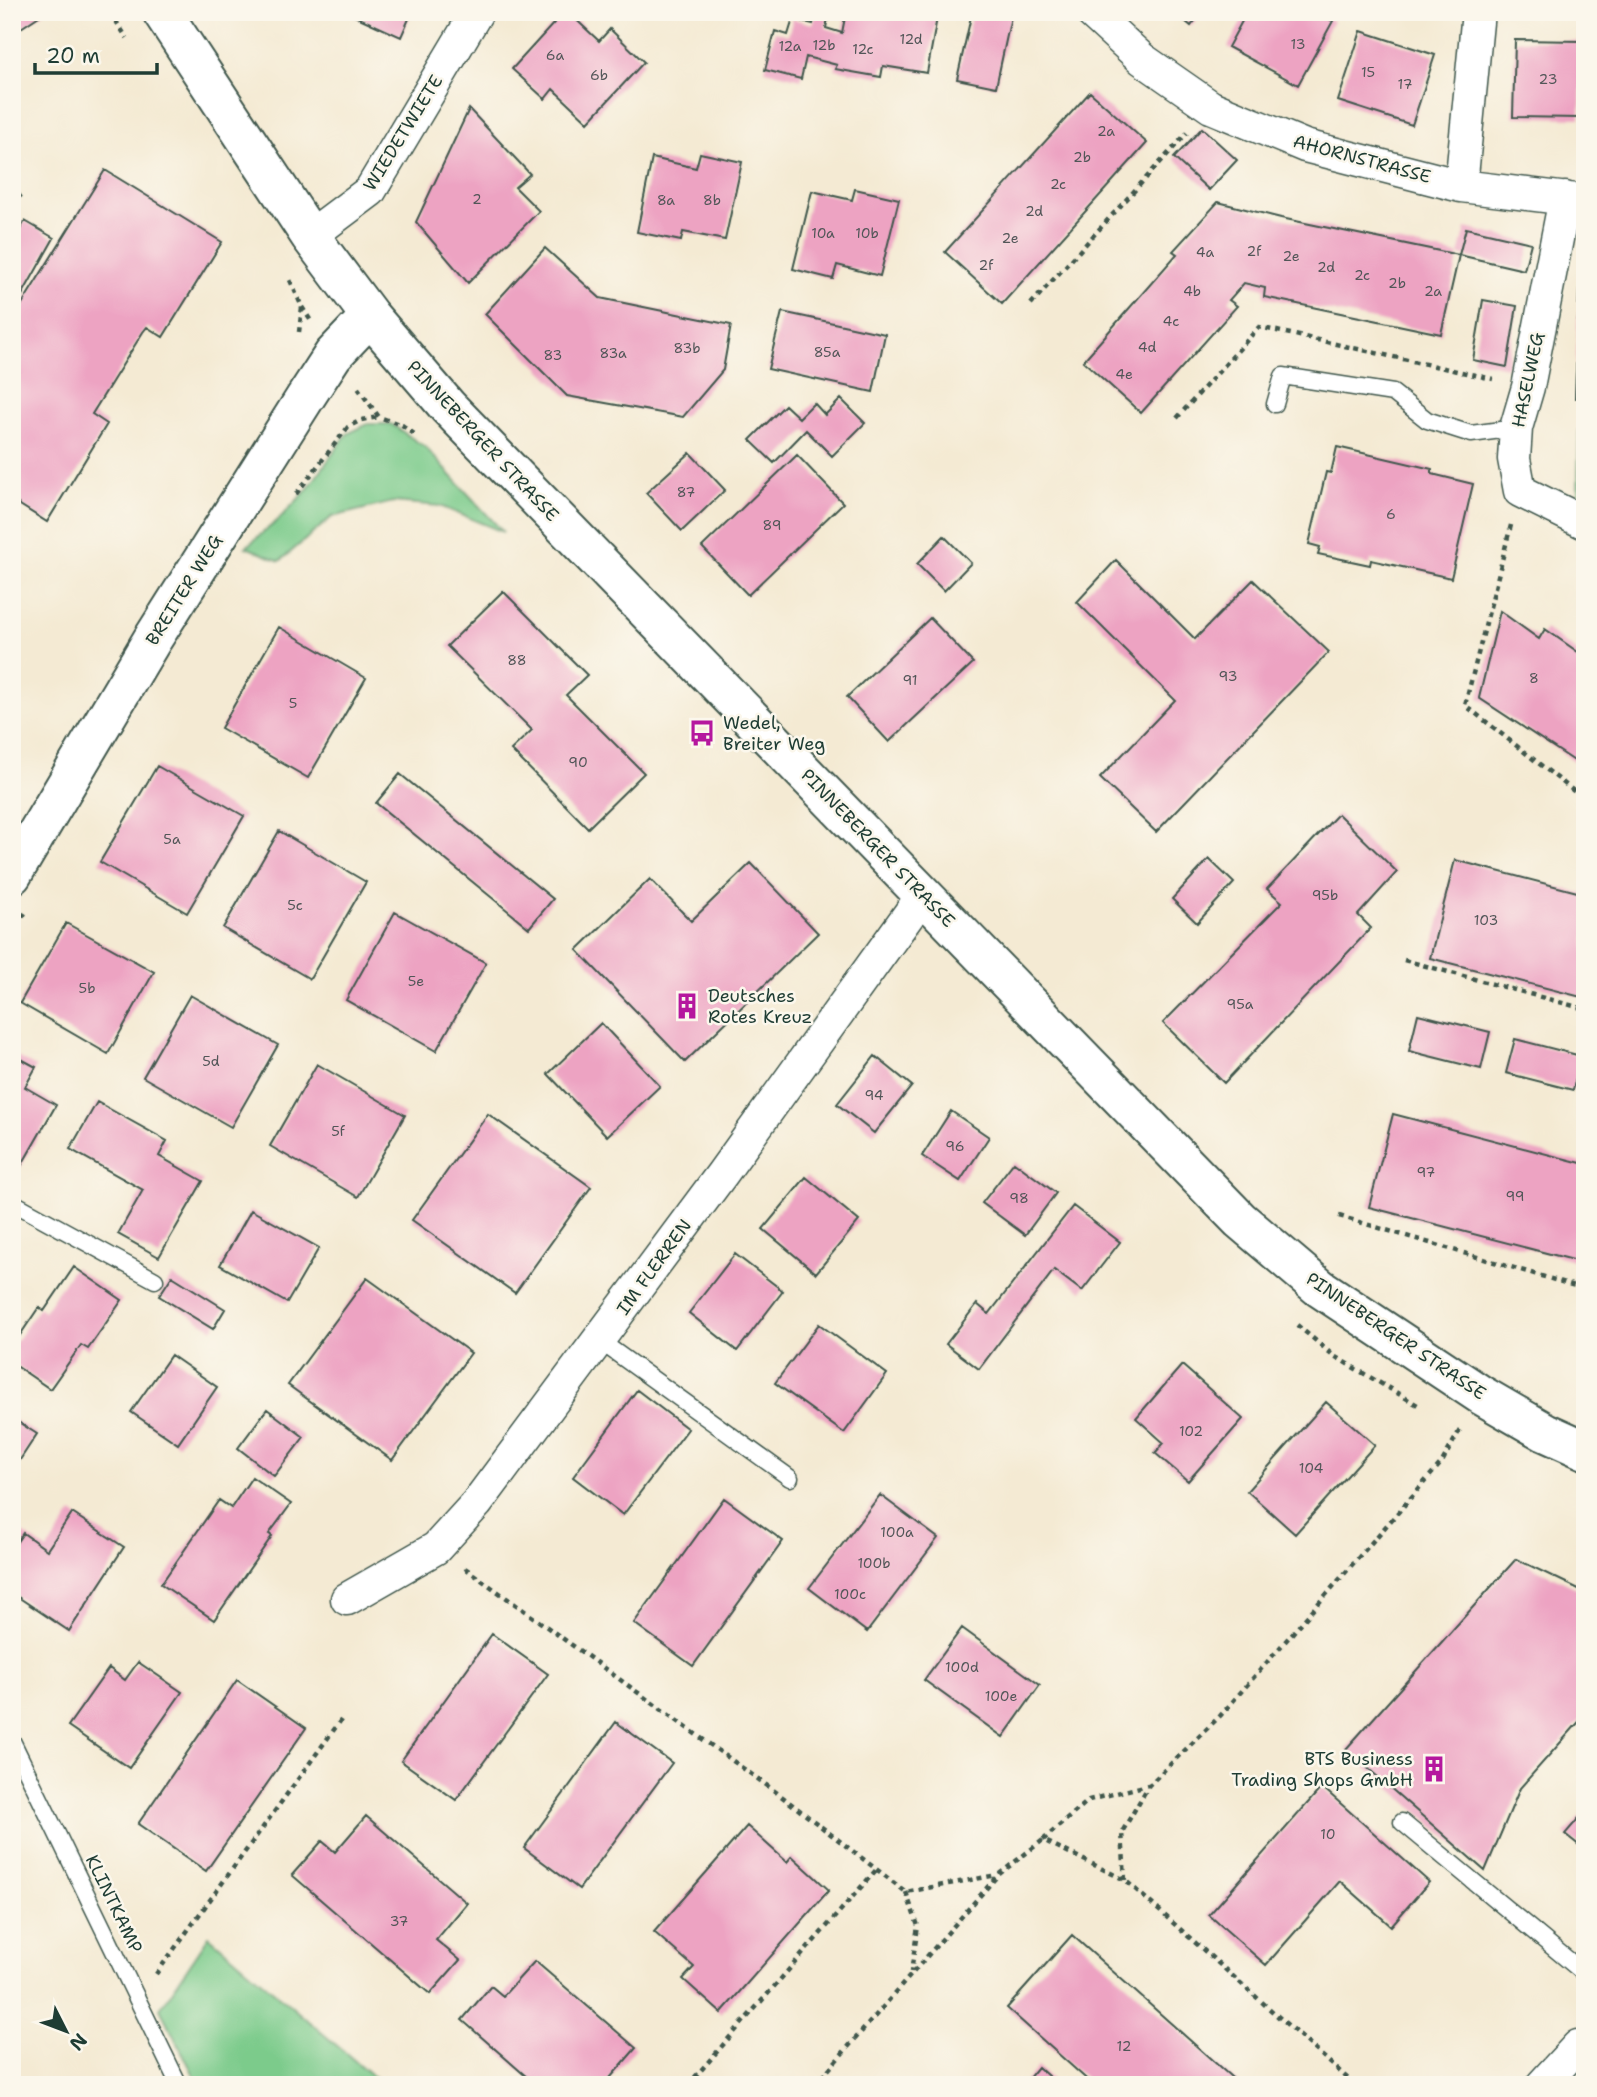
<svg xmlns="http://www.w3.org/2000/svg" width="1597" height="2097" viewBox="0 0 1597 2097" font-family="'Shantell Sans',sans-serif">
  <rect width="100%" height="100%" fill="#fbf7ec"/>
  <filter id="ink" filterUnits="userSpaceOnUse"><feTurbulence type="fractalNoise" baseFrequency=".0143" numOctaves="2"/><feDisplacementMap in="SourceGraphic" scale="14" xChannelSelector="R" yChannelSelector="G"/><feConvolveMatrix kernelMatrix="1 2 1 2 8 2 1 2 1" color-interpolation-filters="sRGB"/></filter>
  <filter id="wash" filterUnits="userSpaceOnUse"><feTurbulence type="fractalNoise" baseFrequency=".00686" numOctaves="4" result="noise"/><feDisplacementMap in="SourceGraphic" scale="28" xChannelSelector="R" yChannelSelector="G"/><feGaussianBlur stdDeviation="1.57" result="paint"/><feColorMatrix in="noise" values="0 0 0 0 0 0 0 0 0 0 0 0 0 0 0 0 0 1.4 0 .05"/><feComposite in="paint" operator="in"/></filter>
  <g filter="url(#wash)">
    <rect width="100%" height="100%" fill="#f4ead3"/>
    <path fill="#7ccb8b" stroke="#4e8460" stroke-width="2" d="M368,424H391L425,447L503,532L440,506L393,502L332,517L280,561L246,547L278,520L306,491L347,434Z
      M1579,430L1585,431V501L1578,497Z
      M209,1936L383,2085H199L160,2009Z"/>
    <g id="blocks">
      <path fill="#eda3c2" d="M12,12H45L12,34Z
        M346,12H412L401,37Z
        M564,12H568L599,41L610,29L644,62L588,122L553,89L545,99L512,69Z
        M816,12H829L826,28L842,33L846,12H938L927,73L883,66L881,77L835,69L837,65L806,57L801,79L765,70L775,31L788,35L793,19L813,24Z
        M972,12H1012L996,87L957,79Z
        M1174,12H1202L1191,26Z
        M1247,12H1316L1333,21L1298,85L1228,47Z
        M1361,31L1435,55L1412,125L1338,101Z
        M1515,40L1582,41L1580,118L1513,117Z
        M1090,92L1147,143L1002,304L945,252Z
        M469,109L530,174L515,187L539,211L468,283L416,222Z
        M1202,128L1237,160L1209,190L1174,158Z
        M700,153L742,162L725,240L683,232L681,241L637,232L652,158L696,168Z
        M105,170L222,242L163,337L147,327L143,332L92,414L107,424L47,522L12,500V320Z
        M855,189L899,199L880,276L837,265L833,279L793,269L812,191L852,200Z
        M1218,202L1281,218L1459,255L1466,228L1531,243L1524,270L1459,255L1441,334L1264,297L1265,288L1244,283L1229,300L1237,306L1141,413L1083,361L1177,254L1173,251Z
        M25,221L54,238L17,304L12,301V243Z
        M545,248L600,298L731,325L723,370L683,417L567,396L485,314Z
        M1579,287H1585V398H1575Z
        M1483,300L1517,306L1507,367L1473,360Z
        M782,312L885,334L873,392L768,369Z
        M841,399L865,423L832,456L806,430L774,463L750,440L785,405L799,418L814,403L825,415Z
        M1337,447L1432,469V474L1473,484L1451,578L1371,560L1370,565L1318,554L1320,547L1309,544L1326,472L1331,473Z
        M690,453L725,490L682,531L646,493Z
        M797,455L843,503L748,595L702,547Z
        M944,536L971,563L944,591L917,564Z
        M1116,560L1195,639L1253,580L1329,652L1156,832L1100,778L1175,700L1077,602Z
        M503,591L587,675L566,695L644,773L588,828L511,750L532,730L447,646Z
        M1500,611L1539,639L1545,629L1585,657V768L1479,698Z
        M930,618L973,663L889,742L847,697Z
        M279,627L366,678L308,778L221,728Z
        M157,766L244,816L187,913L100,862Z
        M400,774L553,899L529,928L376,803Z
        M1338,814L1397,872L1358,915L1371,928L1224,1083L1163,1023L1282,902L1267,889Z
        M279,831L366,882L310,979L223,928Z
        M1209,859L1234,883L1197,923L1172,899Z
        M1455,860L1585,894V998L1430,958Z
        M751,863L818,933L685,1062L577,950L650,879L691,921Z
        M395,912L486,963L436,1051L346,1000Z
        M66,923L154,972L108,1054L20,1003Z
        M190,995L278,1045L231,1127L143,1077Z
        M1418,1014L1490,1032L1481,1069L1409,1051Z
        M601,1023L660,1086L607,1136L548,1074Z
        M1515,1039L1581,1056L1573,1090L1506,1073Z
        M12,1054L36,1067L25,1087L56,1105L12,1182Z
        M875,1056L912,1086L874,1133L837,1104Z
        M317,1064L405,1115L358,1197L270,1146Z
        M97,1102L167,1141L159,1156L203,1181L159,1257L118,1234L143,1190L70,1149Z
        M951,1111L989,1137L960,1181L922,1156Z
        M488,1114L591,1187L515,1293L412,1220Z
        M1393,1114L1585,1164V1263L1369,1207Z
        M1014,1162L1056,1193L1025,1235L982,1203Z
        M806,1177L859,1221L816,1273L763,1229Z
        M1073,1206L1120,1242L1082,1291L1054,1270L979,1369L946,1344L977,1304L989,1314Z
        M251,1210L319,1248L287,1303L220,1265Z
        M735,1254L783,1291L737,1351L689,1313Z
        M74,1267L122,1300L88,1349L81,1345L50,1389L12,1363V1347L39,1307L44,1311Z
        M172,1276L225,1309L213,1329L159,1296Z
        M367,1278L471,1353L392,1460L288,1385Z
        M819,1324L887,1374L844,1433L775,1383Z
        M171,1355L217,1387L178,1444L131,1412Z
        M1182,1365L1243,1419L1188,1481L1155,1453L1164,1443L1136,1418Z
        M637,1390L688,1429L623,1515L573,1477Z
        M1326,1402L1375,1445L1295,1534L1247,1491Z
        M267,1409L304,1437L274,1476L238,1448Z
        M12,1418L37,1434L12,1472Z
        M252,1477L291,1504L269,1534L272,1536L214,1620L161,1584L219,1500L231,1508Z
        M880,1495L938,1538L867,1632L809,1588Z
        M724,1498L783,1541L693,1666L634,1623Z
        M72,1513L124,1547L69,1631L12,1593V1549L23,1533L47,1550Z
        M1516,1559L1585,1592V1715L1520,1788L1485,1871L1346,1749Z
        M962,1628L1040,1685L1003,1737L924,1680Z
        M492,1634L548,1674L456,1800L401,1761Z
        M138,1662L182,1692L129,1768L68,1726L109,1668L125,1680Z
        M237,1680L306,1728L206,1871L138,1824Z
        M616,1722L672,1763L579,1889L524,1848Z
        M1322,1787L1429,1882L1391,1926L1340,1881L1266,1965L1209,1915Z
        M1585,1811V1850L1565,1834Z
        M366,1816L467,1903L436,1940L460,1960L430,1994L292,1875L322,1841L335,1852Z
        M747,1826L787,1862L792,1856L829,1890L721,2013L683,1979L694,1967L654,1932Z
        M1072,1935L1240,2085H1093L1007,2008Z
        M535,1961L636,2048L604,2085H536L462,2020L491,1986L503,1996Z
        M1038,2067L1058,2085H1023Z"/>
    </g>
  </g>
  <g filter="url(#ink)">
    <use href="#blocks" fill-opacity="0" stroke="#3f574c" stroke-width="2"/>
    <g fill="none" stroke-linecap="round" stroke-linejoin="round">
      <g stroke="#3f574c" stroke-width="19">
        <path id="lane" d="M1275,404L1283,376L1393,393L1427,420L1471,434L1516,428
          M12,1202L155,1280
          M600,1341L790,1478
          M12,1741L179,2085
          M1402,1822L1585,1974"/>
      </g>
      <g stroke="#3f574c" stroke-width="35">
        <path id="street" d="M1091,12L1142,59L1211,107L1305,146L1461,186L1585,201
          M1461,186L1478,12
          M1565,198L1528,387L1516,428L1514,459L1520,491L1585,523
          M310,236L370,191L477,12
          M347,1599L436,1548L477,1503L722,1174L923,895
          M1542,2085L1578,2046H1585"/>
      </g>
      <g stroke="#3f574c" stroke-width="42">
        <path id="secondary" d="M162,12L310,236L370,316L448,407L1240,1220L1320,1288L1481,1395L1545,1432L1585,1450
          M12,875L152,640L305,398L333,355L370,316"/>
      </g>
      <path stroke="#3f574c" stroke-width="4.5" stroke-dasharray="5 5" stroke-linecap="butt" d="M110,12L127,38
        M12,186L21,198
        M290,280L302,307L299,332
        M1031,304L1187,133
        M302,307L311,321
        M358,388L379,417L402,425L417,436
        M1177,418L1259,327L1493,379
        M296,494L348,427L361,420L379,417
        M1511,525L1465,705L1585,800
        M12,934L25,913
        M1404,960L1585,1009
        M1339,1216L1585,1289
        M1297,1325L1334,1356L1421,1407
        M465,1568L776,1792L906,1892L997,1875
        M1043,1840L1089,1800L1148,1785
        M1125,1880L1122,1832L1149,1785L1220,1716L1442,1462L1461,1428
        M906,1892L918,1926L911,1972
        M156,1974L341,1720
        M688,2085L876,1870
        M815,2085L998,1875L1043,1840L1125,1880L1355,2085"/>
      <use href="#lane" stroke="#fff" stroke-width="16"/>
      <use href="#street" stroke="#fff" stroke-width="32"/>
      <use href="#secondary" stroke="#fff" stroke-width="38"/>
    </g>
  </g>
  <defs>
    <g id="bus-bare" transform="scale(2.1)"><path d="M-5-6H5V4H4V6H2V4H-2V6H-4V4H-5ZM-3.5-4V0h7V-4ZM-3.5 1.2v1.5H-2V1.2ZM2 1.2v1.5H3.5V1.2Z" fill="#b5179e" stroke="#fbf7ec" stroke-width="2.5" paint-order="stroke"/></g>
    <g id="building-bare" transform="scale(2.1)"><path d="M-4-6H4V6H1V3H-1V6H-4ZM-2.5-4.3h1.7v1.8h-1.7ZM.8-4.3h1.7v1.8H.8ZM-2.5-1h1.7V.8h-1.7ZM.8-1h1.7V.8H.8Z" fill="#b5179e" stroke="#fbf7ec" stroke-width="2.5" paint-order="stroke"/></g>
  </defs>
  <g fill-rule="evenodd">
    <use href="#bus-bare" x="702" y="733"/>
    <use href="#building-bare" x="687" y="1006"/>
    <use href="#building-bare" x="1434" y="1769"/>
  </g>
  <g text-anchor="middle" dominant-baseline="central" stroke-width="5" stroke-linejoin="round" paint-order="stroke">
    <g font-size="14" fill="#525658">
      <text x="911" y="39">12d</text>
      <text x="1298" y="44">13</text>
      <text x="824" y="45">12b</text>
      <text x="790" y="46">12a</text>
      <text x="863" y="49">12c</text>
      <text x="555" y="55">6a</text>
      <text x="1368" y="72">15</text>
      <text x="599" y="75">6b</text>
      <text x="1548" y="79">23</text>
      <text x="1405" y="84">17</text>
      <text x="1106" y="131">2a</text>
      <text x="1082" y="157">2b</text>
      <text x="1058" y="184">2c</text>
      <text x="477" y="199">2</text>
      <text x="666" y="200">8a</text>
      <text x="712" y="200">8b</text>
      <text x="1034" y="211">2d</text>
      <text x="823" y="233">10a</text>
      <text x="867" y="233">10b</text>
      <text x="1010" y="238">2e</text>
      <text x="1254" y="251">2f</text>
      <text x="1205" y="252">4a</text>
      <text x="1291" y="256">2e</text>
      <text x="986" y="265">2f</text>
      <text x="1326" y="267">2d</text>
      <text x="1362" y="275">2c</text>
      <text x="1397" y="283">2b</text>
      <text x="1192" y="291">4b</text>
      <text x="1433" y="291">2a</text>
      <text x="1171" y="321">4c</text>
      <text x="1147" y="347">4d</text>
      <text x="687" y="348">83b</text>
      <text x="827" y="352">85a</text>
      <text x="613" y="353">83a</text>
      <text x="553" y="355">83</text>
      <text x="1124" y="374">4e</text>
      <text x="686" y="492">87</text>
      <text x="1391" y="514">6</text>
      <text x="772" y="525">89</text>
      <text x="517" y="660">88</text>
      <text x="1228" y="676">93</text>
      <text x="1534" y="678">8</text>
      <text x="910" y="680">91</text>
      <text x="293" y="703">5</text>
      <text x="578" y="762">90</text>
      <text x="172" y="839">5a</text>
      <text x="1325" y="895">95b</text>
      <text x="295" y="905">5c</text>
      <text x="1486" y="920">103</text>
      <text x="416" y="981">5e</text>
      <text x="87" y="988">5b</text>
      <text x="1240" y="1004">95a</text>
      <text x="211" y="1061">5d</text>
      <text x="874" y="1095">94</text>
      <text x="338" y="1131">5f</text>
      <text x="955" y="1146">96</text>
      <text x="1426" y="1172">97</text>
      <text x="1515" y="1196">99</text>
      <text x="1019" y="1198">98</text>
      <text x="1191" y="1431">102</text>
      <text x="1311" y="1468">104</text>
      <text x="897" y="1532">100a</text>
      <text x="874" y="1563">100b</text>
      <text x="850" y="1594">100c</text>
      <text x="962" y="1667">100d</text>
      <text x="1001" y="1696">100e</text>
      <text x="1328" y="1834">10</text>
      <text x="399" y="1921">37</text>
      <text x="1124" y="2046">12</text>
    </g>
    <g font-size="18" fill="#1f3d34" stroke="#fbf7ec">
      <text transform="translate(403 133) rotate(-58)">WIEDETWIETE</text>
      <text transform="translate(1362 159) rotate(15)">AHORNSTRASSE</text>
      <text transform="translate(1528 380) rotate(-78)">HASELWEG</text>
      <text transform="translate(483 441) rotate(47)">PINNEBERGER STRASSE</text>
      <text transform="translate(184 590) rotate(-58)">BREITER WEG</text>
      <text transform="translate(878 848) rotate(46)">PINNEBERGER STRASSE</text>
      <text transform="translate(654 1267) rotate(-54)">IM FLERREN</text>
      <text transform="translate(1396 1336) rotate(34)">PINNEBERGER STRASSE</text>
      <text transform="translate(114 1904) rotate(64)">KLINTKAMP</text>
    </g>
    <g font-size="18" fill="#1f3d34" stroke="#fbf7ec" text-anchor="start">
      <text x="723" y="723">Wedel,<tspan x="723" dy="21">Breiter Weg</tspan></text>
      <text x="708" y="996">Deutsches<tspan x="708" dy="21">Rotes Kreuz</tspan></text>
      <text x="1413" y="1759" text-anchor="end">BTS Business<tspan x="1413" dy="21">Trading Shops GmbH</tspan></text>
    </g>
  </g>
  <rect width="1597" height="2097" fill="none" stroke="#fbf7ec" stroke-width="42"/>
  <g transform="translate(66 2031) rotate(132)" stroke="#fbf7ec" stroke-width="5" paint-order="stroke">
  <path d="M0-5L12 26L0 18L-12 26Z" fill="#1f3d34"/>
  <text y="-10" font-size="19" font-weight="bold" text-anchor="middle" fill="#1f3d34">N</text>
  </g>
  <path d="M35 63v10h122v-10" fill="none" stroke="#1f3d34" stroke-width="3.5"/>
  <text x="46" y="63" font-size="21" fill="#1f3d34" stroke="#fbf7ec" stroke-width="5" paint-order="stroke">20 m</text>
</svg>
